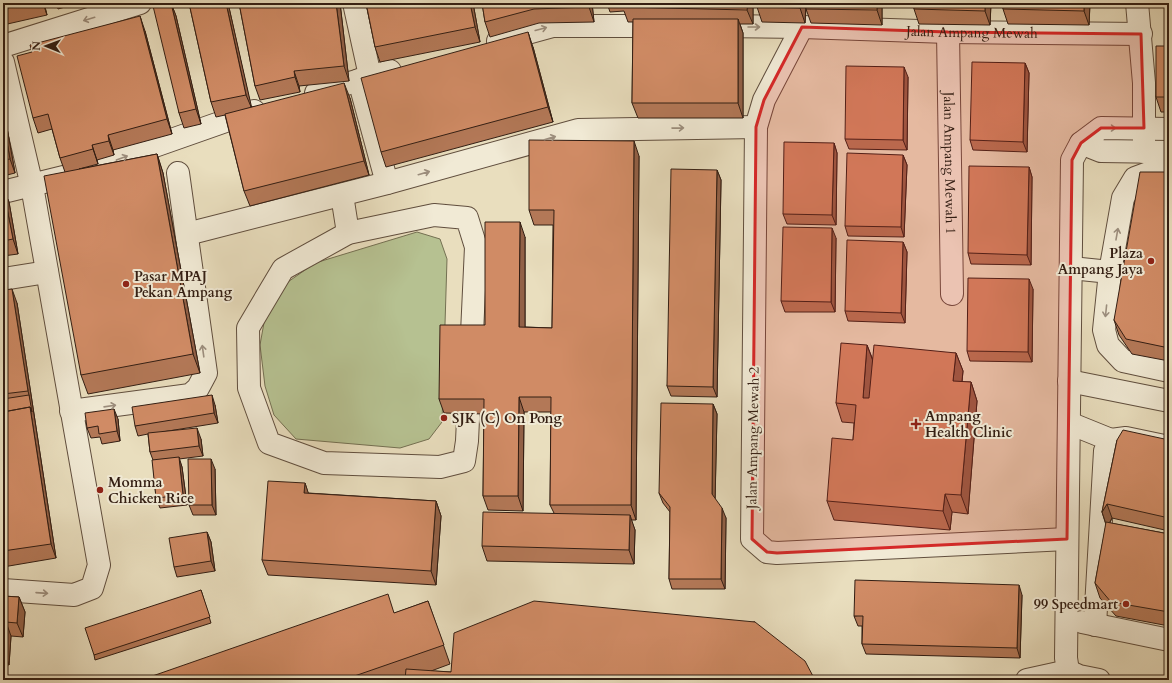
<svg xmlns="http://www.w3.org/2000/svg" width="1172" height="683" viewBox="0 0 1172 683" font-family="Cardo,serif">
  <rect width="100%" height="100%" fill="#e9debe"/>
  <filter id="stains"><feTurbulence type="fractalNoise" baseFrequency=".005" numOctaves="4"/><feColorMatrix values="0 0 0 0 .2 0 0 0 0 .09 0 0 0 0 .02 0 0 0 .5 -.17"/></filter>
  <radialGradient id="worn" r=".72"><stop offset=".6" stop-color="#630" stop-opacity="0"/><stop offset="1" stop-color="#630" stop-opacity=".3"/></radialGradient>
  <path fill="#b6c191" stroke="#747052" d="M417,232L440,239L447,259L442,422L429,439L400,448L296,439L274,415L265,386L260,345L265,317L285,284L315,263Z"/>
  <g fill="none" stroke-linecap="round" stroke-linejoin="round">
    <g stroke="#604e3e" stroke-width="24">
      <g id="minor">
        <path d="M354,3L370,76"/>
        <path d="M1137,3L1144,83V152"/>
        <path id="s1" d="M711,26L802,27L948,32L1141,34"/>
        <path d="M802,27L764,100L756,127L752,539L767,552L777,553L1067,539"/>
        <path id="s2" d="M948,32L952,294"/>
        <path d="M498,41L553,26H662"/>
        <path d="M3,46L140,3"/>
        <path d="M3,62L32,186L99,565L92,588L74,595L3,590"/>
        <path d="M359,80L387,183"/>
        <path d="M316,93L390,71"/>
        <path d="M1081,143L1101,151L1169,152"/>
        <path d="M1169,172H1151L1135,178L1123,198L1110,272L1104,330L1108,345L1123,361L1169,371"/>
        <path d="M3,192L72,175L254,111"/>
        <path d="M342,195L348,233"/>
        <path d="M434,215L467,218L476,247L467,441L464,461L440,467L324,463L269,443L249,388L248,328L283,269L348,233Z"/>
        <path d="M187,234L387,183L578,130L756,127"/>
        <path d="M1071,268L1110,272"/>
        <path d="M3,279L47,272"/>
        <path d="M1069,381L1169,401"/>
        <path d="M71,411L190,395L198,388L206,373L178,173"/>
        <path d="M1069,423L1111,440"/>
        <path d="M1082,622L1169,640"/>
        <path d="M1095,625L1105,451L1111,440L1126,438L1169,447"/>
        <path d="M1068,671L1066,658L1072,160L1081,143L1101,128L1169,129"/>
        <path d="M1068,671L1079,676L1099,680"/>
        <path d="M1027,680L1068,671"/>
      </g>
    </g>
    <use href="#minor" stroke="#f1ead5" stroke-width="22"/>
  </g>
  <path fill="#b37857" stroke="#331e13" d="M3,3H44L47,15L3,25Z
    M56,3H79L58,9Z
    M171,3L176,16L201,124L184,128L179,113Z
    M189,3H228L251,107L350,98L369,175L250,206L244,191L225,115L216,117L211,102Z
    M239,3H340L349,81L299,86L300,92L260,100L255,86Z
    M366,3H473L480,42L380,62L375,47Z
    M482,3H592L594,22L539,23L490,37L485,22Z
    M607,3H753V24H740L743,33V118H638L632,103L633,22H628L624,11L610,12Z
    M757,3H882V25L811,23L806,9L805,23L762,22L757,7Z
    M914,3H991L990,25L919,24L914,9Z
    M1003,3H1090L1089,25L1008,24L1003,9Z
    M145,31L172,134L113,150L114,155L97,160L98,164L79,169L157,154L163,173L200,373L88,394L81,375L65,172L60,158L52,129L38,133L33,118Z
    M1169,46V112H1161L1156,97Z
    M533,47L553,122L386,167L381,152Z
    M1025,63L1029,73L1027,152L973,150L970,140Z
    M908,77L907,150L849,149L845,139Z
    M3,105L15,173L3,176Z
    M834,143L837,153L836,225L787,224L783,214Z
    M903,155L907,165L904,237L848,236L845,226Z
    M639,156L636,520H631L635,530L634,564L487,561L482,546L554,513L550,505L551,412H524L523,511L488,510L483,496L484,414L444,413L439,399L485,325L525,237V327L552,328L553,225H534L529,210Z
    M1029,167L1032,177L1031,265L971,264L968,253Z
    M717,170L721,180L717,397L671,396L667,386Z
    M1169,172V361L1132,354L1119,335L1114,320Z
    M3,188L9,202L18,254L3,256Z
    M836,238L835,312H785L781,301Z
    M903,242L907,252L905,323L848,321L845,311Z
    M1033,289L1032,362L970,361L967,351Z
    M3,290L17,303L56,558L3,567Z
    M867,345L873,360L956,353L963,371L962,382H971L977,401L968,514L952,512L950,530L834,520L827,501L853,440L854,423L842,422L836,403Z
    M713,404L717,414L715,499L726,518L725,589H672L669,579L670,512L663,503L659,493Z
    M215,405L218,423L162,432L201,439L203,456L179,459L182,467L187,505L160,508L156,498L153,460L150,452L148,434L138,436L135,426Z
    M118,419L120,441L102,444L100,437L91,438L87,428Z
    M1117,440H1169V531L1112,518L1110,523L1169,534V626L1116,616L1100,598L1095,583L1106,525L1102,512Z
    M215,469L216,515H193L189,505Z
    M305,483L308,493L436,501L441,516L436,585L268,575L262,560Z
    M207,532L211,542L215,571L177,577L174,567Z
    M201,590L211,623L95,660L94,655Z
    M1022,595L1020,658L866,654L862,644V626H858L854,616Z
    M3,596L19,597L25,612L23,637L11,636L9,665L3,664Z
    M428,601L450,664L431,671L451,672L755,622L404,680H141L395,613Z"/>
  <path fill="#926147" stroke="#331e13" d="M43,3H44L47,15Z
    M171,3L176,16L201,124L196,109Z
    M226,3H228L252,109L246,95Z
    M336,3H340L349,81L344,66Z
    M470,3H473L480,42L475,27Z
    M589,3H592L594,22L589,7Z
    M748,3H753V24L747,10Z
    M800,3H806L805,23L800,8Z
    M877,3H882V25L877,10Z
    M985,3H991L990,25L985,11Z
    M1084,3H1090L1089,25L1084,11Z
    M140,16L145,31L172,134L167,119Z
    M738,19L743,33V118L738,103Z
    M528,32L533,47L553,122L548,107Z
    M1025,63L1029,73L1027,152L1023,142Z
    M904,67L908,77L907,150L903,140Z
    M294,71L299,86L300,92L295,77Z
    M344,83L350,98L369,175L364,161Z
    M3,105L15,173L10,159L3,120Z
    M108,135L113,150L114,155L109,141Z
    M634,141L639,156L636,520L631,505Z
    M834,143L837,153L836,225L832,215Z
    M92,145L97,160L98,164L93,149Z
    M157,154L163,173L200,373L193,354Z
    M903,155L907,165L904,237L901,227Z
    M1029,167L1032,177L1031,265L1027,255Z
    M717,170L721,180L717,397L713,387Z
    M3,188L9,202L18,254L13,239Z
    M520,222L525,237V342L519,327Z
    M832,228L836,238L835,312L831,302Z
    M903,242L907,252L905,323L901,313Z
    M1029,279L1033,289L1032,362L1028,352Z
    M12,289L17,303L56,558L51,544L30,407L29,395L28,391Z
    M867,345L874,364L870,416L863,398Z
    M956,353L963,371L960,400L953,381Z
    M971,382L977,401L968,514L961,495Z
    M212,395L215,405L218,423L214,413Z
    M519,397L524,412L523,511L518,496Z
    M713,404L717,414L715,504L712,494Z
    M114,409L118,419L120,441L117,431Z
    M197,428L201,439L203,456L199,446Z
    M179,457L182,467L187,505L183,495Z
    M211,459L215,469L216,515L212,505Z
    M305,483L310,498L304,493Z
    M945,494L952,512L950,530L943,511Z
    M436,501L441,516L436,585L431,571Z
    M1107,504L1112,518L1107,527L1102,512Z
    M722,508L726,518L725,589L721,579Z
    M630,515L635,530L634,564L629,550Z
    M207,532L211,542L215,571L211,561Z
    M1019,585L1022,595L1020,658L1017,648Z
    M19,597L25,612L23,637L17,623Z
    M6,622L11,636L9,665L4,650Z"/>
  <path fill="#d08b65" stroke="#331e13" d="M3,3H29L3,9Z
    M165,3H171L196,109L179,113L153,6Z
    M189,3H226L246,95L211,102Z
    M239,3H336L344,66L294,71L295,77L255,86Z
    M366,3H470L475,27L375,47Z
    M482,3H589V7L534,9L485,22Z
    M622,3H748L747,10L622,7Z
    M757,3H800V8L757,7Z
    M806,3H877V10L806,9Z
    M914,3H985V11L914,9Z
    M1003,3H1084V11L1003,9Z
    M140,16L167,119L108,135L109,141L92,145L93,149L60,158L48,114L33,118L17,56L32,52L30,45Z
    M633,19H738V103H632Z
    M528,32L548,107L381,152L361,78Z
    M1156,46H1169V97H1156Z
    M972,62L1025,63L1023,142L970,140Z
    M846,66L904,67L903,140L845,139Z
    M344,83L364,161L244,191L225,114Z
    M3,120L10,159L3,160Z
    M529,140L634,141L631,505H550L551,397H519L518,496H483L484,399H439L440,325H485V222H520L519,327L552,328L554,210H529Z
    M784,142L834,143L832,215L783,214Z
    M847,153L903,155L901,227L845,226Z
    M157,154L193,354L81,375L44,176Z
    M969,166L1029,167L1027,255L968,253Z
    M671,169L717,170L713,387L667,386Z
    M1140,172H1169V348L1126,339L1114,320Z
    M3,188L13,239L3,241Z
    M783,227L832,228L831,302L781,301Z
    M847,240L903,242L901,313L845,311Z
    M968,278L1029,279L1028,352L967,351Z
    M12,289L28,391L3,394V290Z
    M841,343L867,345L863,398H869L874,345L956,353L953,381L971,382L961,495L945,494L943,511L827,501L832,438L853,440L856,405L836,403Z
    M29,395L32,412L30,407L3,412V399Z
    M212,395L214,413L135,426L132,407Z
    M661,403L713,404L712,494L722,508L721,579H669L670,507L659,493Z
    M30,407L51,544L3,551V412Z
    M114,409L117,431L99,434L98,426L87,428L85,413Z
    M197,428L199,446L150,452L148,433Z
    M1123,430L1169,440V518L1107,504L1102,512L1117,440Z
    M179,457L183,495L156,498L152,460Z
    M188,459H211L212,505H189Z
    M268,481L305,483L304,493L436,501L431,571L262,560Z
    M483,512L630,515L629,550L482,546Z
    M1106,522L1169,534V612L1111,602L1095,583Z
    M207,532L211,561L174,567L169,538Z
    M855,580L1019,585L1017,648L862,644L863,616H854Z
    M201,590L210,617L94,655L85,628Z
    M388,594L394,613L428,601L444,645L343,680H141Z
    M3,596L19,597L17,623L6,622L4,650H3Z
    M534,601L755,622L805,661L815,680H405L406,669L451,672L454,633Z
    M999,676L1020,680H998Z"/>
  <defs><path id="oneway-shaft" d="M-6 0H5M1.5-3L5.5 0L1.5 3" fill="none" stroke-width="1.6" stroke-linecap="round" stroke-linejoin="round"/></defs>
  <g stroke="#9c8e7e">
    <use href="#oneway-shaft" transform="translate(89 19) rotate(163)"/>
    <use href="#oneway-shaft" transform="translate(754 27)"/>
    <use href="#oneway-shaft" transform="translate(541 29) rotate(-15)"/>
    <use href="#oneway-shaft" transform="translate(678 128) rotate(-1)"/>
    <use href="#oneway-shaft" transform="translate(1110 128) rotate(1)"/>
    <use href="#oneway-shaft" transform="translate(550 138) rotate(-16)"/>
    <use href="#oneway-shaft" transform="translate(122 158) rotate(-20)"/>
    <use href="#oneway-shaft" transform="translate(424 173) rotate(-16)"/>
    <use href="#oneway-shaft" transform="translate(1117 234) rotate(-80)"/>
    <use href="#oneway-shaft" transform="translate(1106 311) rotate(96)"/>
    <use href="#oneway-shaft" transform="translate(203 351) rotate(-98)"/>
    <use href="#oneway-shaft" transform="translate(110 406) rotate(-8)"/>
    <use href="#oneway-shaft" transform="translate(42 593) rotate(4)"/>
  </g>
  <path fill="#d62828" fill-opacity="0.2" stroke="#d62828" stroke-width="3" stroke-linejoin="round" d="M802,27L948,32L1141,34L1144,128H1101L1081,143L1072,160L1067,539L777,553L767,552L752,539L756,127L764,100Z"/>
  <g fill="#8f2418" stroke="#f1ead5" stroke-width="1.5">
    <circle cx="1151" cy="261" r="4"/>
    <circle cx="126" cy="284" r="4"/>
    <circle cx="444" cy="418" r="4"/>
    <path d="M914 418h4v4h4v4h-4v4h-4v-4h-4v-4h4z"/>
    <circle cx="100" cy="490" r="4"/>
    <circle cx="1126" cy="604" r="4"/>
  </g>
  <g text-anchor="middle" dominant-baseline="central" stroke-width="4" stroke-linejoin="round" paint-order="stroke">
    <g font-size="14" fill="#331e13" stroke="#f1ead5">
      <text stroke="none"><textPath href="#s1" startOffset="261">Jalan Ampang Mewah</textPath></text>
      <text stroke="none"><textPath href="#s2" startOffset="131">Jalan Ampang Mewah 1</textPath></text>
      <text transform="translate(753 438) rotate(-89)">Jalan Ampang Mewah 2</text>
    </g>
    <g font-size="14" font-weight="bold" fill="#331e13" stroke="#f1ead5" text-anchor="start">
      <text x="1143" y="253" text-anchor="end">Plaza<tspan x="1143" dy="16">Ampang Jaya</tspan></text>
      <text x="134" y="276">Pasar MPAJ<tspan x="134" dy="16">Pekan Ampang</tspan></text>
      <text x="925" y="416">Ampang<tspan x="925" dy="16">Health Clinic</tspan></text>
      <text x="452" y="418">SJK (C) On Pong</text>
      <text x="108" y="482">Momma<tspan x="108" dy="16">Chicken Rice</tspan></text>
      <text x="1118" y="604" text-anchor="end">99 Speedmart</text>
    </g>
  </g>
  <rect width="1172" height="683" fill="none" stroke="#e9debe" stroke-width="16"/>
  <rect x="4" y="4" width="1164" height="675" fill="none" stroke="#331e13" stroke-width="2"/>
  <rect x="8" y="8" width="1156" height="667" fill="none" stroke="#331e13"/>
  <g transform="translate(46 46) rotate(271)" stroke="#f1ead5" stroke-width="3" paint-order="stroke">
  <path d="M0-3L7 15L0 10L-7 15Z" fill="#331e13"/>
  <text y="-6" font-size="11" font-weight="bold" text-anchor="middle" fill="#331e13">N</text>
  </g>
  <rect width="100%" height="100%" filter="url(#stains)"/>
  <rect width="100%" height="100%" fill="url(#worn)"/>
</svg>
